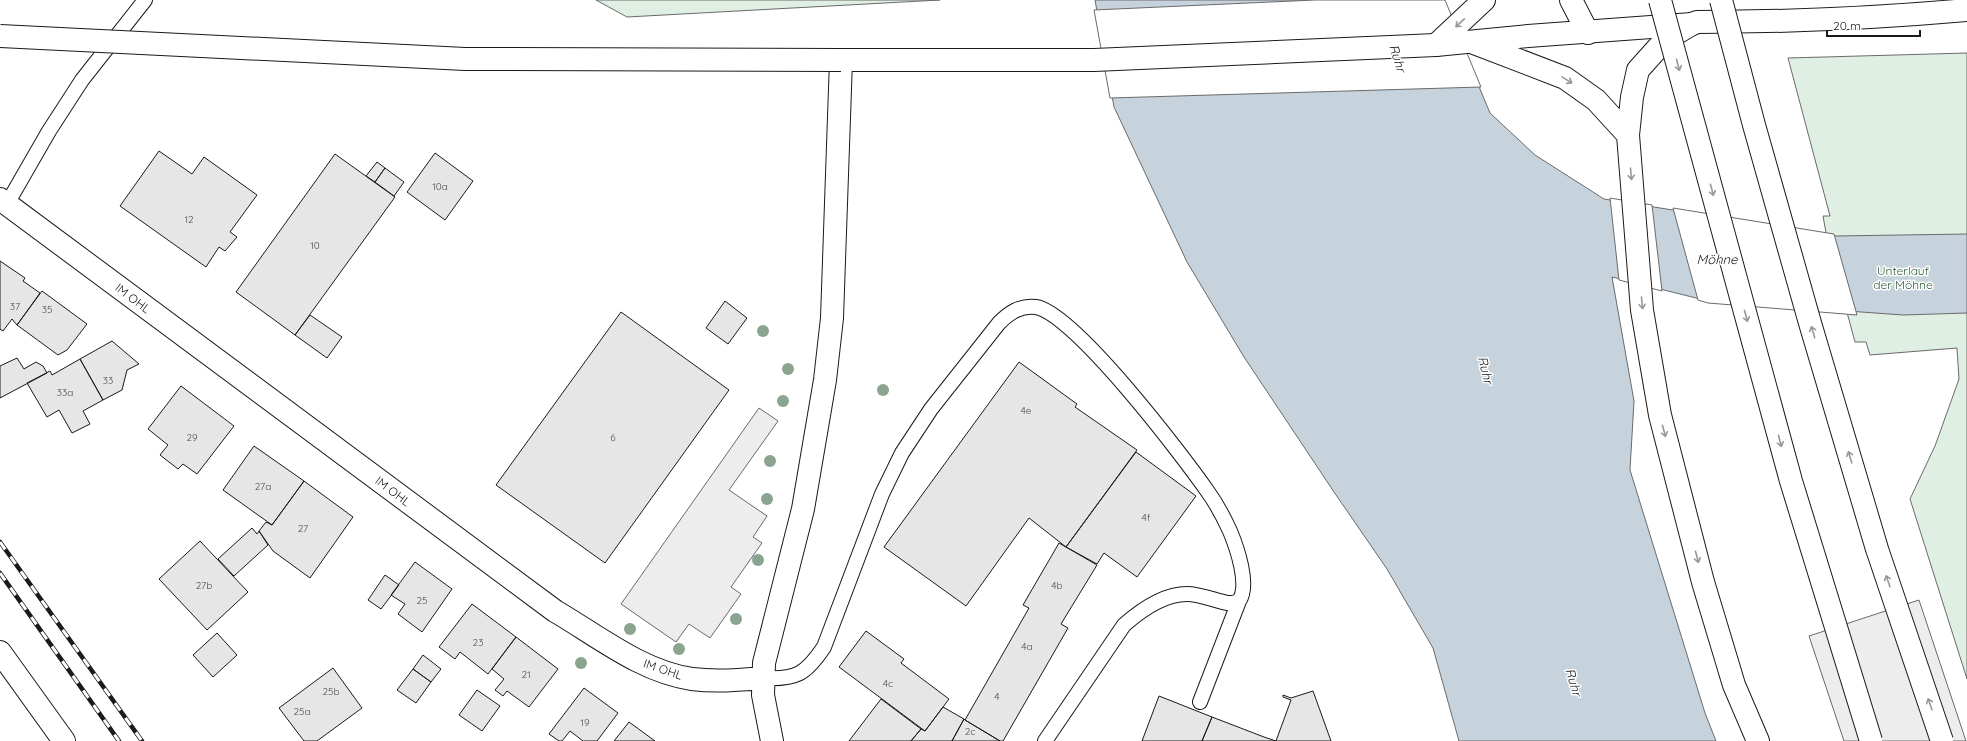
<svg xmlns="http://www.w3.org/2000/svg" width="1967" height="741" viewBox="0 0 1967 741" font-family="Quicksand,sans-serif">
  <rect width="100%" height="100%" fill="#fff"/>
  <path fill="#e0efe3" stroke="#6a6a6a" d="M596,0H940L627,17Z
    M1967,53V679L1910,499L1935,446L1959,379L1957,348L1870,355L1866,342H1855L1827,238L1823,216H1830L1788,58Z"/>
  <path fill="#ededed" stroke="#6a6a6a" d="M759,408L778,421L729,490L767,516L753,537L762,543L731,587L741,594L710,638L689,624L676,642L621,604Z
    M1919,600L1966,741H1844L1809,636Z"/>
  <path fill="#c6d2dc" stroke="#6a6a6a" d="M1095,0H1443L1490,113L1535,155L1604,199L1835,236L1967,234V313L1903,315L1708,301L1612,277L1634,401L1630,470L1705,713L1716,741H1459L1433,648L1387,569L1334,492L1244,357L1187,262L1114,107Z"/>
  <path fill="#fff" stroke="#6a6a6a" d="M1315,0H1445L1481,87L1110,98L1094,10Z
    M1610,198L1652,205L1662,291L1619,280Z
    M1673,208L1834,234L1857,315L1708,303L1698,300Z"/>
  <path fill="#e6e6e6" stroke="#1a1a1a" d="M159,151L192,174L204,157L257,195L230,232L237,237L225,251L219,247L206,267L120,206Z
    M435,153L473,181L445,220L407,192Z
    M335,154L395,197L295,335L236,292Z
    M377,162L385,168L375,182L366,176Z
    M385,168L404,182L394,196L375,182Z
    M0,261L25,278L23,281L40,293L17,325L12,319L3,331L0,329Z
    M42,291L87,324L67,350L58,355L17,325Z
    M725,301L747,318L728,344L706,328Z
    M621,312L729,390L605,563L496,485Z
    M310,315L342,337L327,358L295,335Z
    M112,341L139,364L127,370L122,390L103,400L80,359Z
    M17,358L24,369L36,362L43,366L47,373L0,398V366Z
    M80,359L103,400L83,411L90,424L72,433L59,410L47,417L27,383L50,371L52,375Z
    M1019,362L1077,404L1075,407L1137,450L1066,547L1029,518L966,606L884,547Z
    M181,386L234,426L197,474L183,464L178,469L160,455L168,445L148,429Z
    M254,446L304,481L272,525L223,490Z
    M1136,452L1196,496L1137,577L1104,553L1097,564L1066,547Z
    M304,481L353,517L310,578L273,551L259,531L266,522L272,525Z
    M252,528L257,534L259,531L268,545L234,576L218,559Z
    M200,541L248,592L207,630L159,579Z
    M1059,543L1097,565L1061,624L1068,628L1003,741H1000L965,720L1029,608L1023,605Z
    M415,562L452,589L422,632L398,614L405,604L391,595Z
    M385,575L399,585L381,609L368,600Z
    M472,604L516,637L488,674L460,652L455,659L439,647Z
    M866,631L904,659L901,663L949,699L925,731L839,667Z
    M217,633L237,655L213,677L193,655Z
    M516,637L558,669L529,707L507,691L503,696L495,690L504,679L492,669Z
    M423,655L441,669L431,682L413,669Z
    M333,668L362,708L317,741H304L279,708Z
    M413,669L431,682L416,703L397,690Z
    M584,688L618,713L597,741H583L570,731L562,741H559L549,734Z
    M477,690L500,706L482,731L459,715Z
    M1313,691L1331,741H1276L1291,700L1283,697V695L1291,698Z
    M1159,696L1212,717L1202,741H1142Z
    M881,699L921,729L911,741H849Z
    M943,707L964,719L952,741H911L921,729L925,731Z
    M1212,717L1264,737L1276,741H1202Z
    M964,719L965,720L1000,741H952Z
    M629,722L655,741H614Z"/>
  <g fill="none" stroke-linecap="round" stroke-linejoin="round">
    <g stroke="#1a1a1a" stroke-width="16">
      <path id="service" d="M7,204L49,131L82,80L145,0
        M763,678C796,680 806,674 824,647L882,494L902,453L931,409L999,323C1009,313 1020,305 1036,307C1074,313 1183,456 1208,492C1216,503 1224,518 1230,531C1237,548 1250,585 1239,601L1200,702
        M1045,741L1124,625C1141,610 1163,594 1187,594C1199,594 1214,600 1227,603H1233L1239,601"/>
    </g>
    <g stroke="#1a1a1a" stroke-width="24">
      <path id="minor" d="M0,199L555,611C598,636 642,672 692,679C716,682 739,680 763,678
        M0,652L64,741
        M772,741L763,695L764,663L803,509L825,380L832,318L841,60"/>
    </g>
    <g stroke="#1a1a1a" stroke-width="24">
      <path id="primary" d="M841,60H1094L1436,45L1528,36L1692,24L1697,22C1787,22 1877,18 1967,10"/>
    </g>
    <g stroke="#1a1a1a" stroke-width="24">
      <path id="motorway" d="M1571,0L1588,33
        M1692,24L1665,40L1638,70L1632,97L1628,135L1642,310L1660,415L1703,582L1734,685L1758,741
        M1474,43L1565,78L1596,100L1628,135
        M1436,45L1484,0"/>
    </g>
    <use href="#service" stroke="#fff" stroke-width="14"/>
    <use href="#minor" stroke="#fff" stroke-width="22"/>
    <use href="#primary" stroke="#fff" stroke-width="22"/>
    <use href="#motorway" stroke="#fff" stroke-width="22"/>
    <g stroke="#1a1a1a" stroke-width="4.5">
      <path id="rail" d="M0,542L142,741
        M0,573L119,741"/>
    </g>
    <use href="#rail" stroke="#fff" stroke-width="3" stroke-dasharray="9" stroke-linecap="butt"/>
    <g stroke="#1a1a1a" stroke-width="24" stroke-linecap="butt">
      <path id="primary-bridge" d="M0,36L465,59L841,60"/>
    </g>
    <g stroke="#1a1a1a" stroke-width="24" stroke-linecap="butt">
      <path id="motorway-bridge" d="M1660,0L1791,481L1871,741
        M1721,0L1754,125L1810,323L1877,549L1942,741"/>
    </g>
    <use href="#primary-bridge" stroke="#fff" stroke-width="22"/>
    <use href="#motorway-bridge" stroke="#fff" stroke-width="22"/>
  </g>
  <g fill="#8aa48f">
    <circle cx="763" cy="331" r="6"/>
    <circle cx="788" cy="369" r="6"/>
    <circle cx="883" cy="390" r="6"/>
    <circle cx="783" cy="401" r="6"/>
    <circle cx="770" cy="461" r="6"/>
    <circle cx="767" cy="499" r="6"/>
    <circle cx="758" cy="560" r="6"/>
    <circle cx="736" cy="619" r="6"/>
    <circle cx="630" cy="629" r="6"/>
    <circle cx="679" cy="649" r="6"/>
    <circle cx="581" cy="663" r="6"/>
  </g>
  <defs><path id="oneway-shaft" d="M-6 0H5M1.5-3L5.5 0L1.5 3" fill="none" stroke-width="1.6" stroke-linecap="round" stroke-linejoin="round"/></defs>
  <g stroke="#989898">
    <use href="#oneway-shaft" transform="translate(1460 23) rotate(137)"/>
    <use href="#oneway-shaft" transform="translate(1678 65) rotate(75)"/>
    <use href="#oneway-shaft" transform="translate(1567 80) rotate(31)"/>
    <use href="#oneway-shaft" transform="translate(1631 174) rotate(85)"/>
    <use href="#oneway-shaft" transform="translate(1712 190) rotate(75)"/>
    <use href="#oneway-shaft" transform="translate(1642 303) rotate(85)"/>
    <use href="#oneway-shaft" transform="translate(1746 316) rotate(75)"/>
    <use href="#oneway-shaft" transform="translate(1813 332) rotate(-107)"/>
    <use href="#oneway-shaft" transform="translate(1664 431) rotate(75)"/>
    <use href="#oneway-shaft" transform="translate(1780 441) rotate(75)"/>
    <use href="#oneway-shaft" transform="translate(1850 457) rotate(-107)"/>
    <use href="#oneway-shaft" transform="translate(1697 557) rotate(75)"/>
    <use href="#oneway-shaft" transform="translate(1888 581) rotate(-109)"/>
    <use href="#oneway-shaft" transform="translate(1930 704) rotate(-109)"/>
  </g>
  <g text-anchor="middle" dominant-baseline="central" stroke-width="3" stroke-linejoin="round" paint-order="stroke">
    <g font-size="10" fill="#4d4d4d">
      <text x="440" y="186">10a</text>
      <text x="189" y="219">12</text>
      <text x="315" y="245">10</text>
      <text x="15" y="306">37</text>
      <text x="47" y="309">35</text>
      <text x="108" y="380">33</text>
      <text x="65" y="392">33a</text>
      <text x="1026" y="410">4e</text>
      <text x="192" y="437">29</text>
      <text x="613" y="437">6</text>
      <text x="263" y="486">27a</text>
      <text x="1146" y="517">4f</text>
      <text x="303" y="528">27</text>
      <text x="204" y="585">27b</text>
      <text x="1057" y="585">4b</text>
      <text x="422" y="600">25</text>
      <text x="478" y="642">23</text>
      <text x="1027" y="646">4a</text>
      <text x="526" y="674">21</text>
      <text x="888" y="683">4c</text>
      <text x="331" y="691">25b</text>
      <text x="997" y="696">4</text>
      <text x="302" y="711">25a</text>
      <text x="585" y="722">19</text>
      <text x="970" y="731">2c</text>
    </g>
    <g font-size="12" fill="#2b5a34" stroke="#fff">
      <text x="1903" y="270">Unterlauf<tspan x="1903" dy="14">der Möhne</tspan></text>
    </g>
    <g font-size="12" fill="#1a1a1a" stroke="#fff">
      <text transform="translate(133 298) rotate(37)">IM OHL</text>
      <text transform="translate(393 491) rotate(37)">IM OHL</text>
      <text transform="translate(663 669) rotate(19)">IM OHL</text>
    </g>
    <g font-size="13" font-style="italic" fill="#1a1a1a" stroke="#fff">
      <text transform="translate(1398 58) rotate(73)">Ruhr</text>
      <text x="1717" y="259">Möhne</text>
      <text transform="translate(1486 370) rotate(76)">Ruhr</text>
      <text transform="translate(1574 682) rotate(74)">Ruhr</text>
    </g>
  </g>
  <path d="M1827 30v6h93v-6" fill="none" stroke="#1a1a1a" stroke-width="2"/>
  <text x="1833" y="30" font-size="12" fill="#1a1a1a" stroke="#ffffff" stroke-width="3" paint-order="stroke">20 m</text>
</svg>
